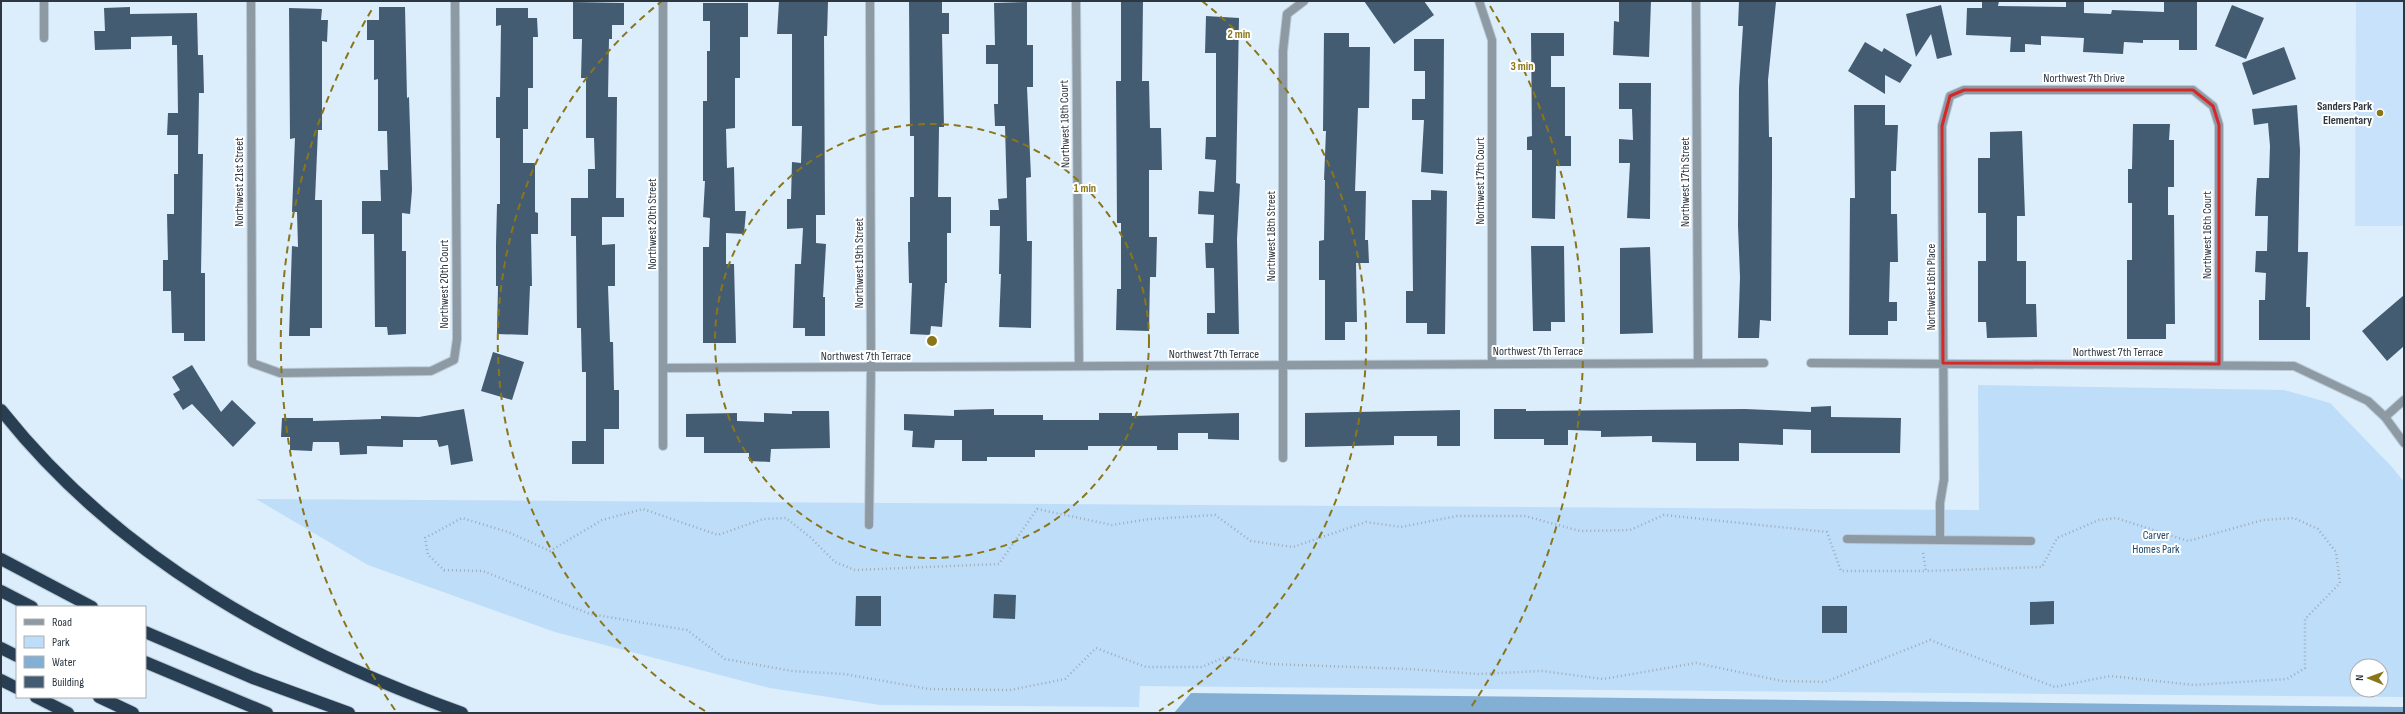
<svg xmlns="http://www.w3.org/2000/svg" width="2405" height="714" viewBox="0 0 2405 714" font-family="'Sofia Sans Condensed',sans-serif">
  <rect width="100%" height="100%" fill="#dcedfc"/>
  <path fill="#c7e2fa" d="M2356,1H2404V226H2355Z"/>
  <path fill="#beddf9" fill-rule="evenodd" d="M1978,385L2284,390L2330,403L2392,467L2404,482V697L1140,686L1139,707L880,705L770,688L555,632L368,565L256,499L1979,510ZM2357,666H2381V690H2357Z"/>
  <path fill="#84afd5" d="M1191,693L2404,707V713H1174Z"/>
  <path fill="#445c71" d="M779,1L828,2L827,36H824L825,215H816V243L826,244L823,297H825V336H805V328H793L795,264H801L803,228L787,229V199H791L792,162L801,163L802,126H792V34H777Z
    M1121,1H1143L1142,81H1149L1150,128H1161L1162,170H1149V237H1157L1156,277H1150L1149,331L1116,330L1117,289H1121V223H1117L1116,81H1121Z
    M1364,1H1424L1434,15L1394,44Z
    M1619,1H1651L1649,57L1613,55L1614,21L1619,22Z
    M1739,1L1776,2L1768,80L1769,137H1772V176L1771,321L1760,320L1759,338H1738L1740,277L1738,226L1739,88L1743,26H1738Z
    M1982,1H1999L1998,6L2066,7V1H2084V13L2111,14L2112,10L2164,12V2H2197V50H2179V40H2143V43L2124,42L2123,54L2083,52L2084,38L2041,36V45L2025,44V52H2010L2011,37L1966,35L1967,8H1982Z
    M573,2L624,3V25H612V39H609L608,97H617L616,198H624V217H602V245L615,244V286H608L610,342H613L614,390H619V429H604V464H572V441H586V372H582L581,328H577L576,236H571V198H588V169H595L594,138H586V78H581L582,39H573Z
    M909,2H942V13H949V34H942L944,127H939L938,197H951V233H947V283H945L942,327L931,326L930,335L910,334L912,283H909L908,242H910V197H914V136H910Z
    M1027,2V45H1033V87H1027L1031,177L1026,178L1027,241H1032L1031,328L999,327L1001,274H999L1000,226H990V210H999L998,199L1007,198L1005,126H995L994,104H998V64H986V45H995L994,3Z
    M703,3H748V37H740V78H735V128L726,129L727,168L734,167L735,211H746L744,234L726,233V264H734L736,343H703V247H709L710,218L703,217L705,181H703V101H707V51H710V21H703Z
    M1941,5L1952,55L1937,59L1931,34L1916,57L1906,14Z
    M2232,5L2264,18L2246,59L2215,46Z
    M130,7V14L197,13L198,55H203L204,93H199L198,154H203L201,273H205V341H184V333H172L171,291H163V260H168L167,214H174V174H178V135H167L168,113H178L177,45H172V36L131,37V49L95,50L94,31H105L104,8Z
    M379,7H405L407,98L409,97L412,190L410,214L402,213V251H406V334L388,335L387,327H375L374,234H362V201H381L380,170H388L387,131H378V79L374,80V40H367V20H379Z
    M289,8L322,9L321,20H328L327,42L322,41V130H318L315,200H322V328H310V336H289L292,246L298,247L297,212H292L295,138L290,139Z
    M496,8H528V18H537L538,37H533V88H528V129H523V163H535V212L538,213V234H531L532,286H530L528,335L497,334L498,286H496V245L497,204H500V138H496V97H500L501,25L496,26Z
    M1206,16L1239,18L1236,183L1240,184L1237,239L1239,334H1207V313H1215L1214,268H1206L1205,243H1213L1214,215L1198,214L1199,191L1214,192L1216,160L1205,159L1206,137H1216V53H1205Z
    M1324,33H1349V47H1370L1369,108H1358L1355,191H1366L1365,240H1368L1369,263H1356L1357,322H1345V340H1325V280H1319V241L1324,240L1325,180H1324L1326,131H1323Z
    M1531,33H1564V56H1551V87H1565V136H1571V166H1556L1555,219L1532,218V150H1527V137L1532,136Z
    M1414,39H1444L1443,174L1421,172L1424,120H1412V99H1425V71H1414Z
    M1865,42L1882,52L1884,48L1912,65L1900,83L1885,75V94L1848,71Z
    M2284,47L2296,79L2253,95L2242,63Z
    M1619,83H1651L1650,219L1627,218L1630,163H1619V139L1633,140L1632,109H1619Z
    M1854,105H1885V125H1898L1896,171H1891V214H1897L1898,262H1890L1889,302H1897V321H1888V335H1849L1850,198H1855Z
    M2297,105L2300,150L2298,252H2308L2306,307H2310V340H2259V300H2265L2266,273L2255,272L2256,251H2267L2268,216H2255L2256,193L2257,178H2269L2270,146L2268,123L2254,125L2252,109Z
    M2133,124H2170L2169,140H2174V187H2168V215H2174L2175,324H2166V339H2127V260H2132V203H2128V169H2132Z
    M2022,131L2025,216H2017V261H2026V304H2036L2037,337L1987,338L1986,322H1978V261H1986V213H1978V158H1990V132Z
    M1431,190L1447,191L1445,334H1427V323H1406V291H1413L1412,200H1431Z
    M1531,246H1564L1565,322H1551V331H1533Z
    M1650,247L1653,333L1620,334V248Z
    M2404,295V346L2387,361L2362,331Z
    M493,352L524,362L512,400L481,391Z
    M192,365L221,412L232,400L256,423L233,447L192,404L183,410L173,394L180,390L172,377Z
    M1831,406V417L1901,418L1900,453H1811V430L1783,429V445L1739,443V461H1696V443L1652,442V436L1601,437V431L1568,430V445H1544V439H1494V409H1526V411L1745,409L1811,412V407Z
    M464,409L473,461L451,465L448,445L439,447L437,440H403V447L367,446V454L340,455L339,442H313L312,451L290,450V437H281L282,418H313V421L381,419V416L419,417Z
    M994,409V415H1043V420H1099V413H1132V416L1239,413V440L1208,439V433H1178V450H1157V446H1088V450H1035V457H987V461H962V440H935L934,448L912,447L913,431L904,430V414L954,416V410Z
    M1460,410V446H1437V436H1394V445L1305,447V413Z
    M792,411H829L830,448L771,449L770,462L749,461V453H704V437H686V414L737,413V421L764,422V413L792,414Z
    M994,594L1016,595L1015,619L993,618Z
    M856,596H881V626H855Z
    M2054,601V624L2030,625V602Z
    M1822,606H1847V633H1822Z"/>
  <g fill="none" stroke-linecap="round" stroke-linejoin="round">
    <g stroke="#b9c9d7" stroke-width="10">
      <path id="service" d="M1847,539L2031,541
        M1940,540V503L1944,479"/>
    </g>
    <g stroke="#b9c9d7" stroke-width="10">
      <path id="minor" d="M251,1L252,363L280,373L431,371L454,360L457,339L455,1
        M663,1V446
        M1076,1L1079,366
        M1479,1L1492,40V363
        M1696,1L1698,362
        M44,38V1
        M1811,363L2294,366L2368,401L2385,417L2404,443
        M664,368L1764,363
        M2385,417L2404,400
        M1283,458V51L1287,14L1304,1
        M1944,479L1942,126L1950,96L1964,90H2193L2213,106L2219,125V364
        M869,525L871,368L870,1"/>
    </g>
    <g stroke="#b9c9d7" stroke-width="14">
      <path id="motorway" d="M1,410C119,559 286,650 462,713
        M1,559L92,607
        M1,591L32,607
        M145,632L253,678L349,713
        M1,648L17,656
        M145,662L267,713
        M1,680L17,688
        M36,697L68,713
        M99,697L133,713"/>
    </g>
    <path stroke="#9dacb9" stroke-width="2.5" stroke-dasharray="1 3" stroke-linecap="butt" d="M1923,553L1926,571L2042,567L2057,538L2099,520L2116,518L2188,541L2263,520L2294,518L2318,529L2336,552L2340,583L2305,619V668L2287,679L2194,685L2110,676L2055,687L1930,640L1825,682L1782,681L1696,663L1603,679L1542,671L1478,674L1409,669L1270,664L1225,657L1202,667H1146L1096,648L1065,679L1010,690L929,689L844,674L792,671L725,659L687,630L590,614L483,571L444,570L428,555L425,538L462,518L508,532L550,551L602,520L643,509L718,535L763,519L786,518L810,537L835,562L855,570L999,564L1037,509L1112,525L1150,519L1215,515L1251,541L1293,547L1366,522L1401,527L1457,516H1525L1580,531L1630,530L1664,515L1827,532L1841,571H1926"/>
    <use href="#service" stroke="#8d99a3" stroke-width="8"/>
    <use href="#minor" stroke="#8d99a3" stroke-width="8"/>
    <use href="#motorway" stroke="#283f53" stroke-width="12"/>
  </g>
  <path fill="none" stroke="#d62828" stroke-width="3" stroke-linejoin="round" d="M1964,90H2193L2213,106L2219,125V364L1943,363L1942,126L1950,96Z"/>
  <g fill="none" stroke="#8a7619" stroke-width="2" stroke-dasharray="7 5">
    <circle cx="932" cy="341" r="217"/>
    <path d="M705 711A434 434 0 0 1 662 1M1202 1A434 434 0 0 1 1159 711"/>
    <path d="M395 710A651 651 0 0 1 374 6M1490 6A651 651 0 0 1 1469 710"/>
  </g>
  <circle fill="#8a7619" stroke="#fff" stroke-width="1.5" cx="2380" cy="113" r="4"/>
  <g text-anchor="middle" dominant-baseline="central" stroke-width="4" stroke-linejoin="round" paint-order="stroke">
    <g font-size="12" fill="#2c3741" stroke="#fff">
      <text x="2084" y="78">Northwest 7th Drive</text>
      <text transform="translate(1065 124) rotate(-91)">Northwest 18th Court</text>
      <text transform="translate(1480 181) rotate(-90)">Northwest 17th Court</text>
      <text transform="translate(239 182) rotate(-90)">Northwest 21st Street</text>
      <text transform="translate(1685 182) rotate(-90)">Northwest 17th Street</text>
      <text transform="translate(652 224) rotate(-90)">Northwest 20th Street</text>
      <text transform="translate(2207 235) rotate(-90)">Northwest 16th Court</text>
      <text transform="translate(1271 236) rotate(-90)">Northwest 18th Street</text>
      <text transform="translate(859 263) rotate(-90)">Northwest 19th Street</text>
      <text transform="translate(444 284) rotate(-90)">Northwest 20th Court</text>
      <text transform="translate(1931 287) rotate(-90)">Northwest 16th Place</text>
      <text x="1538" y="351">Northwest 7th Terrace</text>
      <text x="2118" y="352">Northwest 7th Terrace</text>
      <text x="1214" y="354">Northwest 7th Terrace</text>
      <text x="866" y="356">Northwest 7th Terrace</text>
    </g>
    <g font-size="12" font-weight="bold" fill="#2c3741" stroke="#fff" text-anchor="end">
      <text x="2372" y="106">Sanders Park<tspan x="2372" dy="14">Elementary</tspan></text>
    </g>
    <g font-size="12" fill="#19496e" stroke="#fff">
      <text x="2156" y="535">Carver<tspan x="2156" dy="14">Homes Park</tspan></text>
    </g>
  </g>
  <circle cx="932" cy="341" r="6" fill="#8a7619" stroke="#fff" stroke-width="2"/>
  <g font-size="12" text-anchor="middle" font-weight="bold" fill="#8a7619" stroke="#fff" stroke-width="4" stroke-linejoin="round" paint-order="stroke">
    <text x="1239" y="38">2 min</text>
    <text x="1522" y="70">3 min</text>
    <text x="1085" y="192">1 min</text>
  </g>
  <rect width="2405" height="714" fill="none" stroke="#2c3741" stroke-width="4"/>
  <rect x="16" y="606" width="130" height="92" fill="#ffffff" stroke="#abafb3"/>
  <rect x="24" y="619" width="20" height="6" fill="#8d99a3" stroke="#abafb3"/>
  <text x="52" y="626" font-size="12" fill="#2c3741">Road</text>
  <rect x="24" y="636" width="20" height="12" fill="#beddf9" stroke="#abafb3"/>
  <text x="52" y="646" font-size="12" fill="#2c3741">Park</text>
  <rect x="24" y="656" width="20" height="12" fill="#84afd5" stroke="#abafb3"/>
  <text x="52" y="666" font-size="12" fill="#2c3741">Water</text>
  <rect x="24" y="676" width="20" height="12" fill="#445c71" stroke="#abafb3"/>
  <text x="52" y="686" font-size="12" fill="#2c3741">Building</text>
  <g transform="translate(2369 678) rotate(271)"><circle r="19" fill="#ffffff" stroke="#abafb3"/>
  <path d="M0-3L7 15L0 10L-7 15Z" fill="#8a7619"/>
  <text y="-6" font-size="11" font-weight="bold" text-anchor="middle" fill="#2c3741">N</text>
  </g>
</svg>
